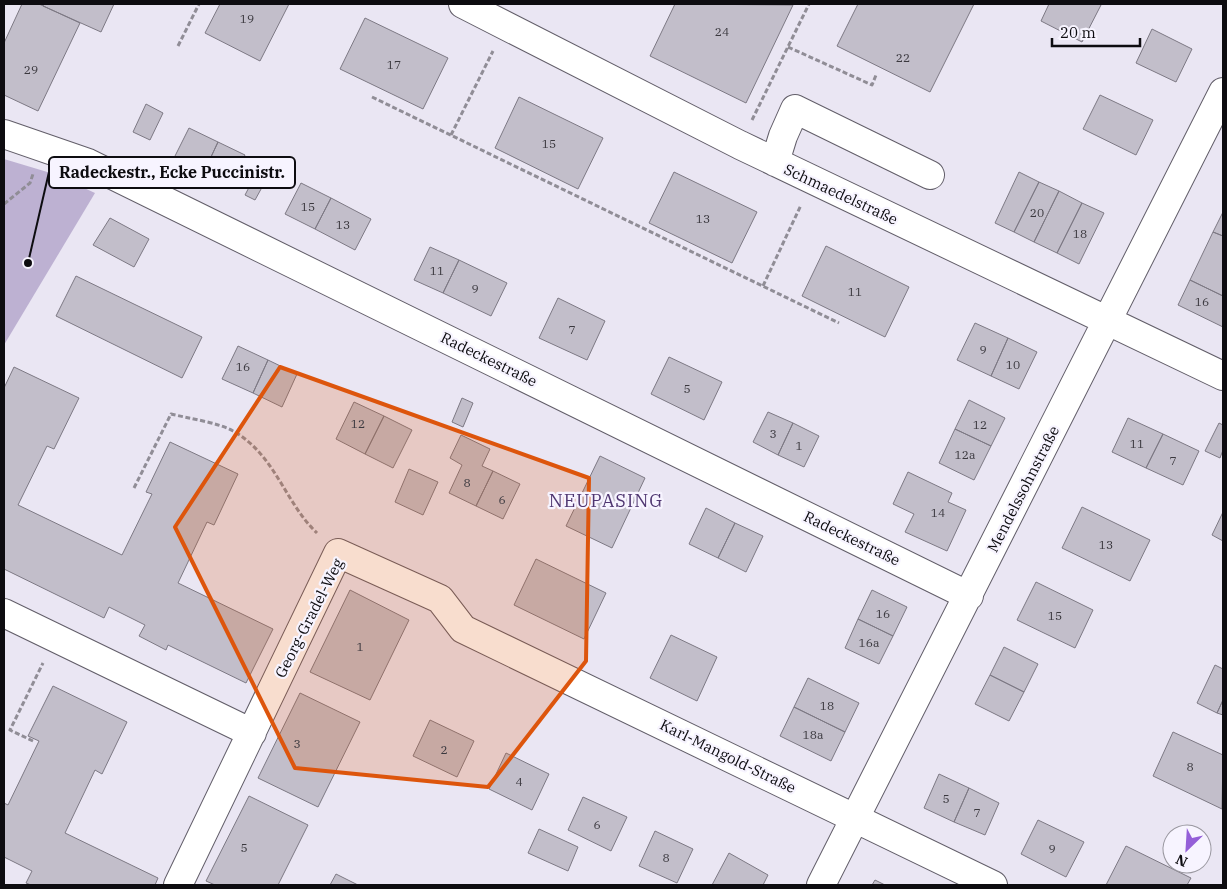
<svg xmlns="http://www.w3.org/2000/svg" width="1227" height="889" viewBox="0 0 1227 889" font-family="'IBM Plex Serif',serif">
  <rect width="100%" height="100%" fill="#eae6f3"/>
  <path fill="#bdb1d2" d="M4,159L54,174L95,193L4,345Z"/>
  <path fill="#c2beca" stroke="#7d7984" d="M22,4H39L80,23L38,111L4,95V43Z
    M44,4H114L101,32L43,6Z
    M220,4H289L260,61L205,33Z
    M675,4L793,5L746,103L650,56Z
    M858,4H974L930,92L837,46Z
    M1049,4H1099L1101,5L1082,42L1041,21Z
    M365,18L448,58L423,109L340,69Z
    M1152,29L1192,49L1176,82L1136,63Z
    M1100,95L1153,120L1136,155L1083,129Z
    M519,97L603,138L578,189L495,148Z
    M146,104L163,113L150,140L133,132Z
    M189,128L218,142L203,174L173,160Z
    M218,142L245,155L229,187L203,174Z
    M674,172L757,212L732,263L649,223Z
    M1019,172L1039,182L1014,232L995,223Z
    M256,174L266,180L255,200L245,195Z
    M1039,182L1059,191L1034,242L1014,232Z
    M301,183L331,198L315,229L285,214Z
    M1059,191L1082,203L1057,253L1034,242Z
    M331,198L371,219L355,250L315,229Z
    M1082,203L1104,213L1079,264L1057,253Z
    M1223,212V236L1213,232Z
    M110,218L149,239L134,267L93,245Z
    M1213,232L1223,236V296L1190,280Z
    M826,246L909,287L885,337L802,296Z
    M430,247L459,260L443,293L414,280Z
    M459,260L507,283L491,316L443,293Z
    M76,276L202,337L182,378L56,316Z
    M1190,280L1223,296V327L1178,305Z
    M558,298L605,321L587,360L539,338Z
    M975,323L1008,338L991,376L957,360Z
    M1008,338L1037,352L1019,389L991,376Z
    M238,346L268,360L253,393L222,379Z
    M669,357L722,382L704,420L651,394Z
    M268,360L297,374L282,407L253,393Z
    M14,367L79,398L54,449L47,446L18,505L122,555L152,494L146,492L170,442L238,474L214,525L207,522L178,583L273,629L246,683L168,645L166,650L139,636L145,625L109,607L104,618L4,569V388Z
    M462,398L473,403L463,427L452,422Z
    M969,400L1005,418L991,446L955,429Z
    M354,402L384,416L365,454L336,439Z
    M768,412L793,423L778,455L753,442Z
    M384,416L412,430L393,468L365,454Z
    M1128,418L1163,434L1146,468L1112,452Z
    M793,423L819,436L804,467L778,455Z
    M1219,423L1223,425V450L1220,458L1205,451Z
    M955,429L991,446L974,480L939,463Z
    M1163,434L1199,451L1183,485L1146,468Z
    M461,435L490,449L482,466L493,471L476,506L449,493L462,465L450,458Z
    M600,456L645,478L612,548L566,526Z
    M409,469L438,482L423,515L395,502Z
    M493,471L520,484L503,519L476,506Z
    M908,472L952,493L948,502L966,510L947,551L905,532L914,514L893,504Z
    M1082,507L1150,540L1130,581L1062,548Z
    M706,508L735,523L718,558L689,544Z
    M1223,512V541L1212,535Z
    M735,523L763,536L746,572L718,558Z
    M536,559L606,593L584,639L514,605Z
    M1036,582L1093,610L1075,648L1017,620Z
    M350,590L409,620L370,700L310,672Z
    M872,590L907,607L893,636L858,619Z
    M858,619L893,636L879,664L845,648Z
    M671,635L717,657L697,701L650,678Z
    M1004,647L1038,664L1024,692L990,675Z
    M1215,665L1223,669V700L1217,713L1197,703Z
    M990,675L1024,692L1009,721L975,704Z
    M808,678L859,703L845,732L794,707Z
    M53,686L127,722L102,774L95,770L65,833L158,878L155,885H31L26,883L32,871L4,857V803L8,805L39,741L28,736Z
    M300,693L360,722L318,807L258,778Z
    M1223,700V715L1217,713Z
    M794,707L845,732L831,761L780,736Z
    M430,720L474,741L457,777L413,756Z
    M1173,732L1223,755L1222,809L1153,776Z
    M506,753L549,774L532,810L489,789Z
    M939,774L969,788L954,822L924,808Z
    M969,788L999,803L985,835L954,822Z
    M249,796L308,825L278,885H215L206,881Z
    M583,797L627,817L611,851L568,830Z
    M1038,820L1084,842L1066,877L1021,854Z
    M539,829L578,847L568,871L528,853Z
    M655,831L693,849L677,883L639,866Z
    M1126,846L1191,878L1187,885H1106Z
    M729,853L768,875L763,885H712Z
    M336,874L358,885H330Z
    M875,880L885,885H872Z"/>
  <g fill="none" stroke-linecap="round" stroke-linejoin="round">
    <g stroke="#625e69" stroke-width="30">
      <path id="minor" d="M463,4L740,145L1223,376
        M4,134L88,163L969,596
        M775,162L783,136L795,109L930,175
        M4,613L252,733
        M178,885L338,553L440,599L463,629L993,885
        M821,885L1223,92"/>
    </g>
    <path stroke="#908d96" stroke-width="3" stroke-dasharray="5 2.5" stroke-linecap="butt" d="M178,46L199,4
      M788,47L872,85L876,75
      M372,97L839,323
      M752,120L809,4
      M451,135L493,51
      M4,204L30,183L33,174
      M763,286L801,205
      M134,488L171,414C187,418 220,423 233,431C275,454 285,503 317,533
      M33,741L10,730L43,663"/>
    <use href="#minor" stroke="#fff" stroke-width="28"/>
  </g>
  <path fill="#dd550c" fill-opacity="0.2" stroke="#dd550c" stroke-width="4" stroke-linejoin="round" d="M280,367L589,478L586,661L488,787L295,768L175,527Z"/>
  <g text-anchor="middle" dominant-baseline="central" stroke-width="4.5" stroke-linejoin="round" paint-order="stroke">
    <g font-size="12" fill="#3a383e">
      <text x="247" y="18">19</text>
      <text x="722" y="31">24</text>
      <text x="903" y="57">22</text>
      <text x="394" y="64">17</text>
      <text x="31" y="69">29</text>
      <text x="549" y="143">15</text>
      <text x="308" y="206">15</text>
      <text x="1037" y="212">20</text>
      <text x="703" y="218">13</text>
      <text x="343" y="224">13</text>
      <text x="1080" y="233">18</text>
      <text x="437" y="270">11</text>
      <text x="475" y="288">9</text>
      <text x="855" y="291">11</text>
      <text x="1202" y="301">16</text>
      <text x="572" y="329">7</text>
      <text x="983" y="349">9</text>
      <text x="1013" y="364">10</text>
      <text x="243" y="366">16</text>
      <text x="687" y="388">5</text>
      <text x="358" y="423">12</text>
      <text x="980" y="424">12</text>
      <text x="773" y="433">3</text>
      <text x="1137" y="443">11</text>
      <text x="799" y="445">1</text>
      <text x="965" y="454">12a</text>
      <text x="1173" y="460">7</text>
      <text x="467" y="482">8</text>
      <text x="502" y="499">6</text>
      <text x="938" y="512">14</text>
      <text x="1106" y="544">13</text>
      <text x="883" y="613">16</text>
      <text x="1055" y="615">15</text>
      <text x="869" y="642">16a</text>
      <text x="360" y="646">1</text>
      <text x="827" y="705">18</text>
      <text x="813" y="734">18a</text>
      <text x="297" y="743">3</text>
      <text x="444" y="749">2</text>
      <text x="1190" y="766">8</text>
      <text x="519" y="781">4</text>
      <text x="946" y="798">5</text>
      <text x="977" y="812">7</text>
      <text x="597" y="824">6</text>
      <text x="244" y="847">5</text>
      <text x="1052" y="848">9</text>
      <text x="666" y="857">8</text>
    </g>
    <g font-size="15" fill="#0d0c10" stroke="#f7f4ff">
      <text transform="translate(841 194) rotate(25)">Schmaedelstraße</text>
      <text transform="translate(489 359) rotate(26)">Radeckestraße</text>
      <text transform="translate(1023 489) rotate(-63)">Mendelssohnstraße</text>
      <text transform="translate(852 538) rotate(26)">Radeckestraße</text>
      <text transform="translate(309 618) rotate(-63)">Georg-Gradel-Weg</text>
      <text transform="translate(728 756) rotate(26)">Karl-Mangold-Straße</text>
    </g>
    <g font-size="18" letter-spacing="1" fill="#4f3671" stroke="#f7f4ff">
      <text x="606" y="500">NEUPASING</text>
    </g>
  </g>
  <path fill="none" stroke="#0d0c10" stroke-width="2" d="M28 263L49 172"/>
  <circle fill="#0d0c10" stroke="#f7f4ff" stroke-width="2" cx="28" cy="263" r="5"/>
  <rect fill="#f7f4ff" stroke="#0d0c10" stroke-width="2" x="49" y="157" width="246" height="31" rx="5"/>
  <g font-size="16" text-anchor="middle" font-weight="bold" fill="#0d0c10">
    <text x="172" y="178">Radeckestr., Ecke Puccinistr.</text>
  </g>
  <rect width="1227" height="889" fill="none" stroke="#0d0c10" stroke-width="10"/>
  <g transform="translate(1187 849) rotate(205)"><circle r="24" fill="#f7f4ff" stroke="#99979f"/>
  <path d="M0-4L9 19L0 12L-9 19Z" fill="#945fd8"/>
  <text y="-8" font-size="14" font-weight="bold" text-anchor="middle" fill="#0d0c10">N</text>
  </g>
  <path d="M1052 38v8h88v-8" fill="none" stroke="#0d0c10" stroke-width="2.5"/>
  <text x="1060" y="38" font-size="15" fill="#0d0c10" stroke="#f7f4ff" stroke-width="4" paint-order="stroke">20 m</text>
</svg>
